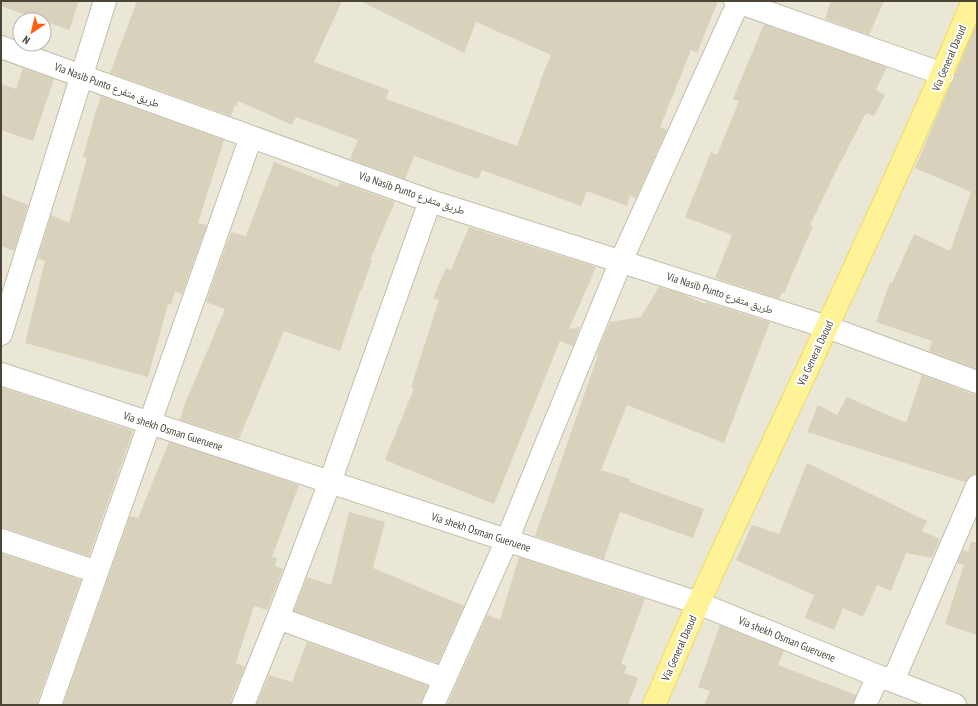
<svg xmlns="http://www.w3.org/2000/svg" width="978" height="706" viewBox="0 0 978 706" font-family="'PT Sans Narrow','Noto Naskh Arabic',sans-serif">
  <rect width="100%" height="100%" fill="#f5f4e8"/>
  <path fill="#eae7d6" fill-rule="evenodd" d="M1,1H977V705H1ZM20,20H44V44H20Z"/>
  <path fill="#d8d2bd" d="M1,1H79L69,30L44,21V20H40L1,6Z
    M137,1H342L314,62L389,90L386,99L517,146L541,81H540L551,55L476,22L464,53L361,1H718L697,53L691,50L660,127L667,130L636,198L630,196L627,206L587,191L581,206L482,170L478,179L414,156L405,179L350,159L358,140L296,117L292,125L238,101L237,106L235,105L231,116L110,73Z
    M831,1H884L869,35L825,19Z
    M977,23V369L929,351L932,341L876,322L890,282L892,283L914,234L950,251L971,192L915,168L941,107L951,83L955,78V74Z
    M764,24L887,67L876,90L885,95L874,116L866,113L837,169L810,225L813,226L784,293L782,292L779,299L715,278L732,235L685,217L711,152L717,155L739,101L733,99Z
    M23,68L54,79L33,141L1,130V84L16,89Z
    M101,96L224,140L198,223L207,225L182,294L175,292L171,305L168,304L148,377L25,343L45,261L38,258L51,215L69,223L87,158L83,157L95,114Z
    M274,162L338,187L340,182L395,202L370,260L372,261L361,291H360L340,351L284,331L239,439L180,420L184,406L225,309L206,302L231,232L246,236Z
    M1,194L28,205L14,251L1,246Z
    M469,227L596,267L569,329L580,327L573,346L560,341L494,504L385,460L414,388L411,387L439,300L433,298L446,268L451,270Z
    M659,287L683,294L705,304L706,302L770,322L724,443L627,405L601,470L630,479V482L704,509L693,538L620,512L604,559L535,536L598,355H596L610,322L641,317Z
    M922,375L973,394H977V474L970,476L965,482L807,432L818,405L837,415L847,397L906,423Z
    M1,387L133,431L89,556L5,528H1Z
    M169,442L299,485L272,557L277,558L275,566L283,569L267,610L254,606L236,663L245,667L231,700V705H63L130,516L138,518Z
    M807,463L927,521L922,531L940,539L932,558L906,553L891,591L877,585L863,617L843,608L834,630L805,618L814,595L736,560L752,525L779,534Z
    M349,512L385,522L373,568L464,606L438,663L294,611L307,577L331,585Z
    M971,542H977V635L945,624L964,565L957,563L963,550L968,552Z
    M1,553L81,580L38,701V705H1Z
    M519,557L645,599L621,664L627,666L624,673L638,678L628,705H447L487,615L500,620Z
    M720,625L784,651L778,665L856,695L853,705H704L710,691L698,687Z
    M307,642L428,686L422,700L421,705H256L269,675L292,682Z"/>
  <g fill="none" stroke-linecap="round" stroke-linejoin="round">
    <g stroke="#c2beaa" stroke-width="24">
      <path id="minor" d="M735,1L943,74
        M1,47L430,201L827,327L977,382
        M1,334L105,1
        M1,374L698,603L878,676L893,681L955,705
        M1,540L97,572
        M278,618L445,679
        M893,681L977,486
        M50,705L251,137
        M243,705L278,618L330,482L430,201
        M433,705L507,540L621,261L739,1
        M865,705L878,676"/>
    </g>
    <g stroke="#edda5f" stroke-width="24">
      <path id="major" d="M654,705C669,671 683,636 699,602C791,402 887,204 973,1"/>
    </g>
    <use href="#minor" stroke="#fff" stroke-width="22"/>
    <use href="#major" stroke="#fff398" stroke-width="22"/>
  </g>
  <g text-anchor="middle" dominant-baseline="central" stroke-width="4" stroke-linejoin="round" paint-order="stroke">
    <g font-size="11" fill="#4a4536" stroke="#fff">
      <text transform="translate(949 58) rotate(-67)">Via General Daoud</text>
      <text transform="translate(107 85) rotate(20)">Via Nasib Punto طريق متفرع</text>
      <text transform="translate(412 193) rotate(19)">Via Nasib Punto طريق متفرع</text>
      <text transform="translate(720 293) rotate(18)">Via Nasib Punto طريق متفرع</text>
      <text transform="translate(815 353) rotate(-65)">Via General Daoud</text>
      <text transform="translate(173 431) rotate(18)">Via shekh Osman Gueruene</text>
      <text transform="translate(481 532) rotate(18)">Via shekh Osman Gueruene</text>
      <text transform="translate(787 639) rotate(22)">Via shekh Osman Gueruene</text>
      <text transform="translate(679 648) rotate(-66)">Via General Daoud</text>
    </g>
  </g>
  <rect width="978" height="706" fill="none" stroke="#4a4536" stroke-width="4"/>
  <g transform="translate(32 32) rotate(215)"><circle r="19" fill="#ffffff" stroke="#b7b5af"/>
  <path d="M0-3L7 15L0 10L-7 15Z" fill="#ff6016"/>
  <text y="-6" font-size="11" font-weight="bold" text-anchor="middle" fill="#4a4536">N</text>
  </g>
</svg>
